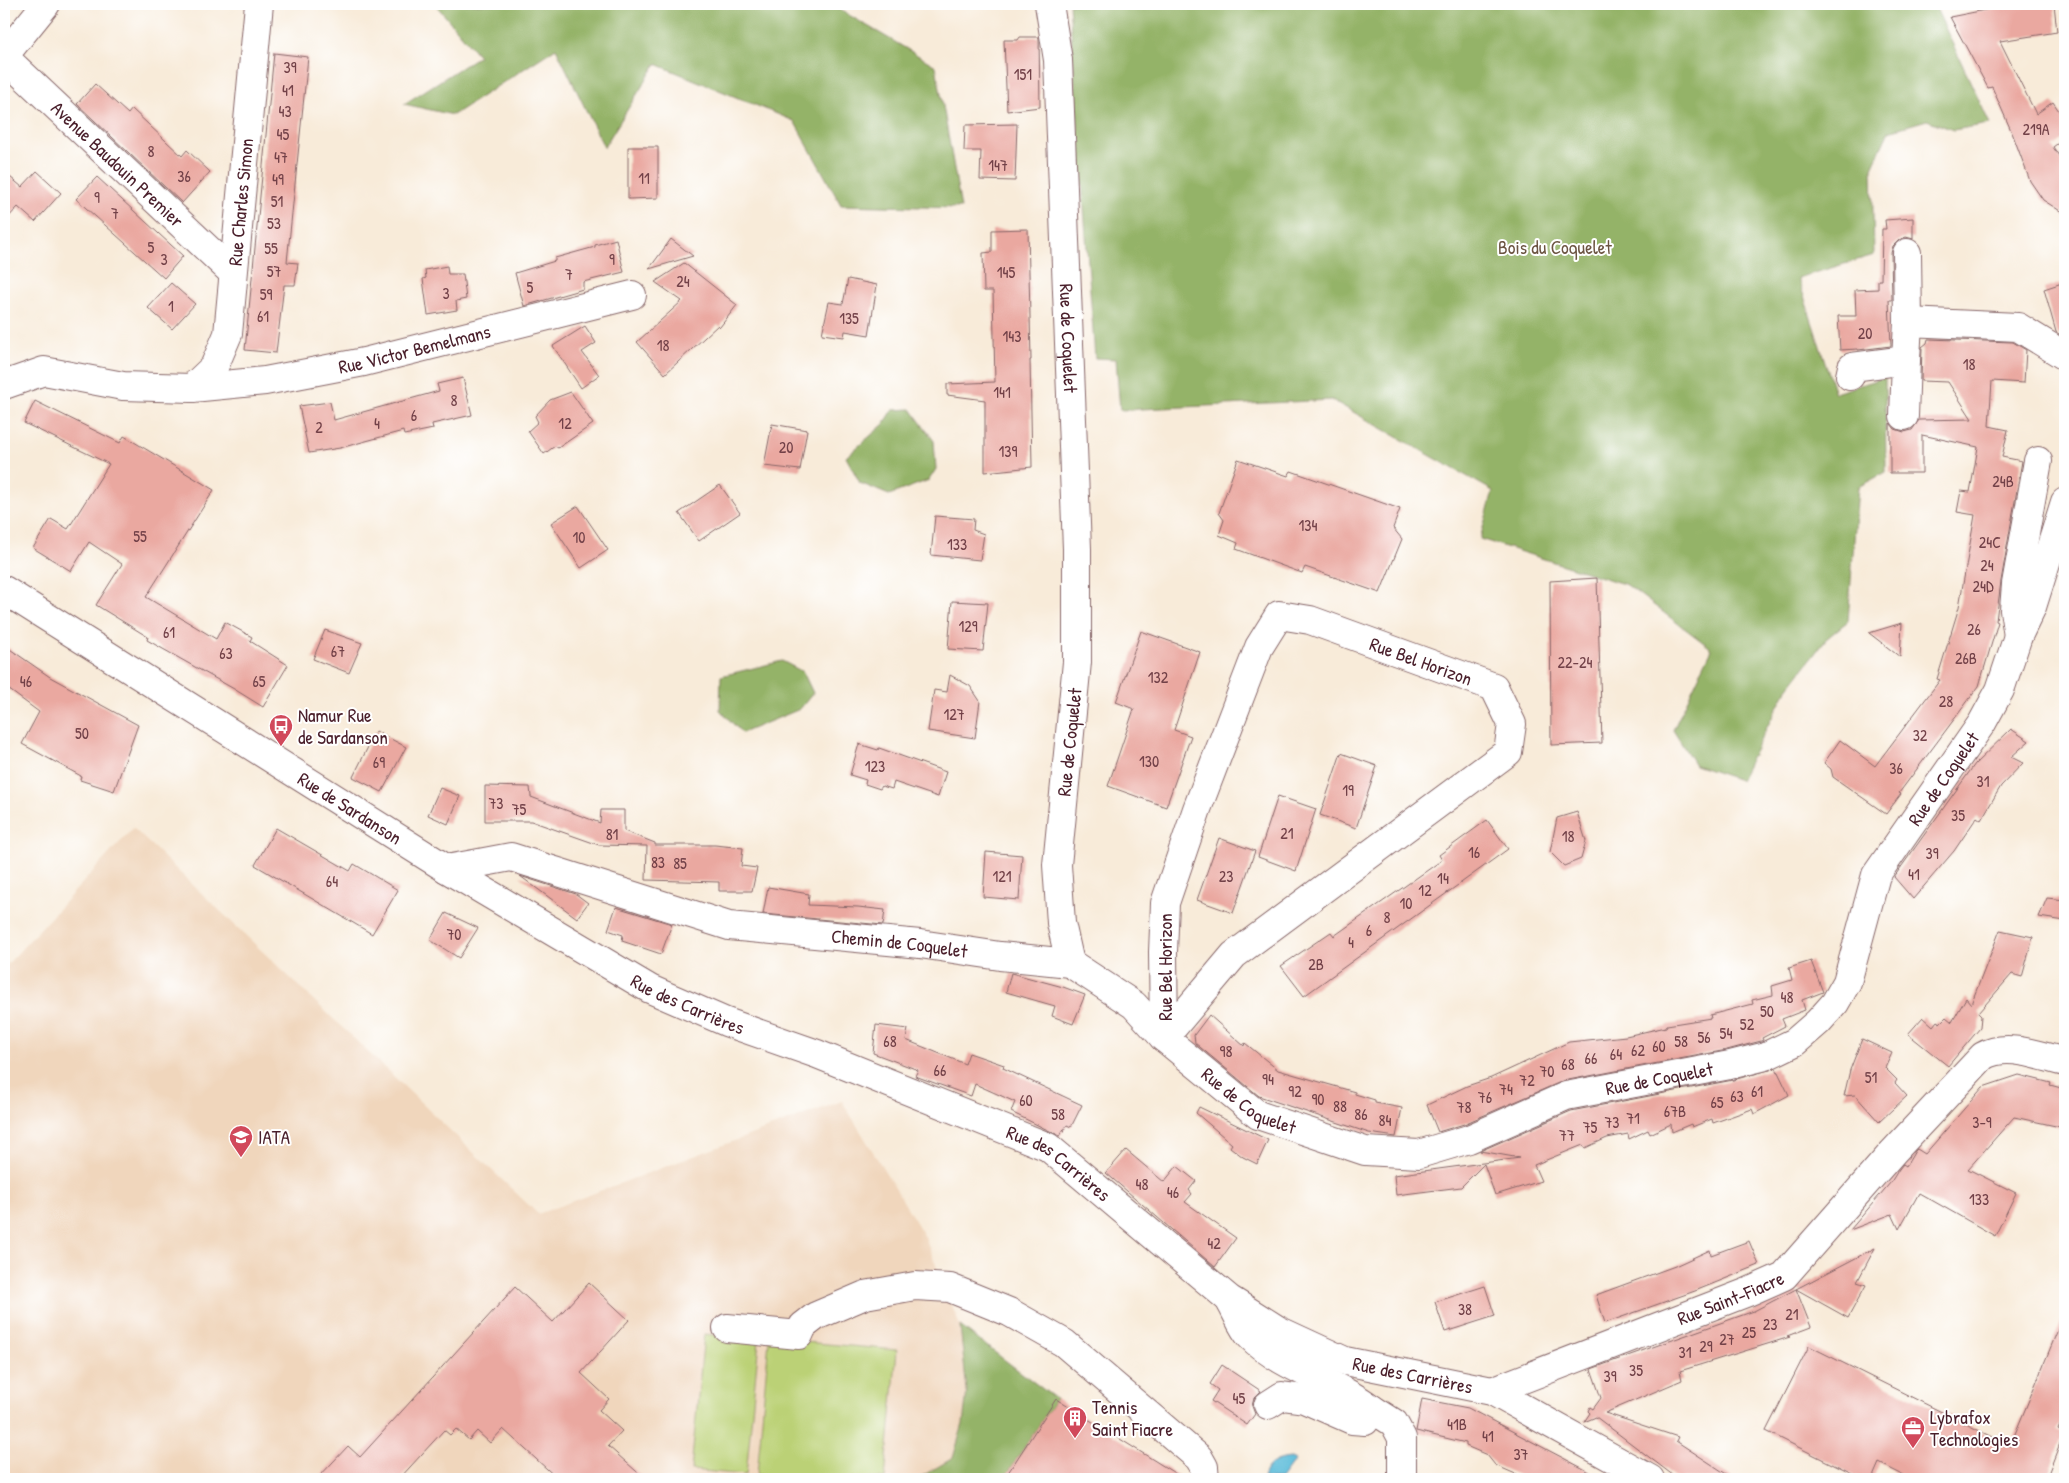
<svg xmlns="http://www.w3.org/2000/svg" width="2069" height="1483" viewBox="0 0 2069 1483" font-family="'Patrick Hand',sans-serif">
  <rect width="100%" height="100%" fill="#fff"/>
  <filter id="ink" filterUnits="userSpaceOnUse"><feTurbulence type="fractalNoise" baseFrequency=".02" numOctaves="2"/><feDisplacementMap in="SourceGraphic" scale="10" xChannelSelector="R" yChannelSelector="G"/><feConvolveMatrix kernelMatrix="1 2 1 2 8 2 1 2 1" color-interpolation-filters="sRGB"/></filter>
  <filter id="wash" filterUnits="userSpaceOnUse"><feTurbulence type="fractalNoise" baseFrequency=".0096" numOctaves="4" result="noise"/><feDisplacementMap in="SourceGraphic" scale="20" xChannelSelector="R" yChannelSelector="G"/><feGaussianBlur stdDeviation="1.12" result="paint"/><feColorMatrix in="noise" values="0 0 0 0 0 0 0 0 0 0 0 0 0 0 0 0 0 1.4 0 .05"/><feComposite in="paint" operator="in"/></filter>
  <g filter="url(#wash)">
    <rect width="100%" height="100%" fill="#f8ebd9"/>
    <path fill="#f0d6bc" d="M133,828L538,1214L842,1101L925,1237L960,1326L967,1391L963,1424L953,1458L917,1479H4V968Z"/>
    <path fill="#bbd176" stroke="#827850" d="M704,1334L759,1340L746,1475L691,1470Z
      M769,1339L897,1350L885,1479H804L757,1475Z"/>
    <path fill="#94b367" stroke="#6f6949" d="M435,4H830L936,66L961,208L841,205L794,121L656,64L604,147L556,48L453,115L404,104L479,56Z
      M1069,4H1934L1990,124L1953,130L1927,120L1889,131L1872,168L1874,255L1798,278L1835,393L1885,377L1886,472L1858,487L1848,621L1826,639L1784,694L1740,780L1695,765L1673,730L1712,649L1627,585L1480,539L1493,491L1332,400L1120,410L1116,359L1095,358Z
      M911,409L934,441L936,469L929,480L889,495L860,483L846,457L884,424L893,410Z
      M782,661L803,672L813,693L800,709L742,733L720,710L721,676Z
      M960,1326L1056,1399L1004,1479H917L953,1458L963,1424L967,1391Z"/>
    <path fill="#5abbd9" stroke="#526d82" d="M1291,1458L1295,1460L1281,1479H1269L1263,1477C1267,1463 1278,1459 1291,1458Z"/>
    <g id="blocks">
      <path fill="#eaa8a0" d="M2015,4H2054L2057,32L2000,41L2036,114L2053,102L2065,120V138L2053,147L2065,165V214L2043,200L2030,181L2013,135L1992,87L1988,88L1950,17Z
        M1020,37H1039L1040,107L1007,111L1004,40H1018Z
        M274,53L308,57L287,262L298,263L295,285H284L276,353L245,350Z
        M95,84L128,114L132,109L182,156L187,150L210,172L182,203L77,104Z
        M1017,124L1015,181L980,180L981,151H964L965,125Z
        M628,147H658V198L628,199Z
        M37,171L61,193L35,222L18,207L4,222V172L22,187Z
        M97,177L183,256L164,278L76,199Z
        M1913,218V239L1906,237L1899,240L1893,246L1891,253L1892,300H1889L1891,346L1858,350V349L1840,350L1838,316H1856L1855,290L1878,289V280H1881L1882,229H1886L1885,220Z
        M1028,229L1031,360H1030L1032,467L985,472V400L947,395V384L995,382L993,291H984L983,253L992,252V230Z
        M616,239L624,272L583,282V289L524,306L515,273L555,261V258L595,247V245Z
        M671,239L693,256L649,269Z
        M684,263L737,305L720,327L718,325L665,374L637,342L682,301L655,282Z
        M447,266L448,274H463L466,299L456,301L457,310L428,315L423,279L426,278L425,270Z
        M848,279L877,285L869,335L845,331L844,337L822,334L829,302L843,304Z
        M2065,282V338L2056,332L2044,289Z
        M171,283L195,304L172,329L148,308Z
        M585,326L596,343L582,352L599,375L581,388L553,346Z
        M1928,339L2013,342L2026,350L2024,383L1992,381L1989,426L2008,430L2002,457L2022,461L2001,581L1996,621L1998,622L1979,686L1899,793L1901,794L1886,814L1833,777L1831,769L1824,763L1840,740L1875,766L1940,680L1937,679L1959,607L1975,515L1957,512L1961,491L1970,492L1978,447L1922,435V473H1890V423L1895,429L1904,432L1912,430L1919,420L1972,419L1948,382L1921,381L1922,347L1927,343Z
        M463,378L472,415L432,424L433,429L404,435L403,431L340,448L309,453L299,406L330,402L334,420L439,391L437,384Z
        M571,392L593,424L558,448L555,446L544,454L528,431L538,422L535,416L550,400Z
        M35,401L120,443L124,436L214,490L146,597L216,639L225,622L252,637L250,641L288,665L263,707L234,689L147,640L148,637L96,605L122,564L89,542L71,571L33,548L51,519L68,529L109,464L24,423Z
        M772,424L807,430L800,470L764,466Z
        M1238,459L1288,476L1291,471L1400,509L1393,528L1402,539L1380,593L1305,567L1302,573L1236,549L1238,543L1219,535L1224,520L1219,513Z
        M720,485L740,513L699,541L679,513Z
        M578,506L608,550L581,568L551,523Z
        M935,516L974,519L973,530L984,534L980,560L931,555Z
        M1597,578L1602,743L1551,745L1550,581Z
        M952,601L988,603L983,651L948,649Z
        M1902,623L1900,657L1869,633Z
        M325,630L362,643L349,673L313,659Z
        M1141,631L1200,652L1174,730L1191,736L1166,807L1108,786L1134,709L1116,702Z
        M4,645L50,677L138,725L114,791L80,780L81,776L22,744L39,712L4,686Z
        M950,675L970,686L980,701L975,738L928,731L934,690L947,692Z
        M2011,729L2029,741L2011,757L2023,763L2001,786L1981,820L1977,817L1954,851L1913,899L1894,877L1975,764Z
        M376,731L406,747L382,792L353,777Z
        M859,744L878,750L879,748L946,772L938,797L894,782L892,789L882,786L880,789L865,784L866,780L850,775Z
        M1341,753L1377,766L1356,828L1320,815Z
        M485,786L530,787L531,797L600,823L601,810H624V831L655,843V845H715L743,848L741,866L757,868L752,891H719V882L646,880L647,846L599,845L531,821H485Z
        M440,788L460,796L448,824L428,815Z
        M1278,796L1316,809L1296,871L1258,857Z
        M1577,812L1586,841L1581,859L1564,866L1550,852L1557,818Z
        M1487,820L1508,849L1304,996L1281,966L1331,932L1334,936L1425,872L1442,860L1439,855Z
        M276,828L350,871L354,864L398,890L372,934L255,865Z
        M1219,838L1255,851L1233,913L1197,900Z
        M986,852L1022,855L1019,900L983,897Z
        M520,876L576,894L588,903L577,918Z
        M768,887L809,894L808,905L858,907L885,910L883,925L763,914Z
        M2047,898L2065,900V921L2039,917Z
        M616,907L672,924L661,954L622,941L623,935L608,930Z
        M446,913L478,928L459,958L430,940Z
        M2000,930L2033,937L2022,977L2012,974L1978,1013L1981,1016L1980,1028L1948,1066L1908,1034L1923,1017L1933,1026L1937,1021L1940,1023L1946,1017L1952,1022L1966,998L1971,1004Z
        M1811,961L1823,992L1802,1000L1805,1010L1782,1019L1785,1026L1762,1038L1763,1040L1761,1041L1727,1050L1563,1081L1464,1124L1438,1132L1427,1105L1467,1086L1491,1078L1569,1042L1626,1036L1666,1027L1667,1025L1711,1018L1710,1015L1753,1004L1752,1000L1773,995L1772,986L1792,980L1789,968Z
        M1011,973L1063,987L1085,995L1073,1024L1052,1016L1055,1006L1006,992Z
        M1209,1015L1244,1046L1245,1043L1278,1070L1355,1092V1094L1375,1100V1103L1402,1108L1396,1137L1369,1133L1259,1096L1195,1043L1194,1035Z
        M876,1025L908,1029L906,1040L965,1064L969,1053L1004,1065L1003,1068L1082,1105L1071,1127L1067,1125L1060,1136L1011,1112L1015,1102L975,1084L971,1096L915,1076L918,1070L873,1053Z
        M1862,1039L1892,1053L1885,1068L1897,1080L1895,1083L1907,1096L1879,1122L1855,1095L1844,1096L1850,1070Z
        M1776,1068L1789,1095L1754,1114L1752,1109L1713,1123L1712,1119L1692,1127L1691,1124L1672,1132L1671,1124L1650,1134L1648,1130L1629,1139L1628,1134L1607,1138L1585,1148L1583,1145L1534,1165L1541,1181L1495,1195L1484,1164L1461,1187L1396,1195L1394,1175L1520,1158L1480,1151L1571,1111L1733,1080Z
        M2019,1075L2051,1083L2050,1085L2065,1089V1128L2014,1117L1968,1169L2016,1193L1995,1236L1919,1193L1899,1229L1892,1214L1850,1230L1891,1182L1899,1169L1903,1164L1906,1166L1915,1151L1917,1149L1925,1154L1983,1087Z
        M1199,1107L1268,1140L1257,1164L1243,1157L1230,1147L1232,1144L1196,1113Z
        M1126,1150L1164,1182L1177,1166L1196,1181L1189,1190L1192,1194L1185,1202L1236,1238L1215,1267L1106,1173Z
        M1749,1241L1759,1265L1695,1291L1605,1323L1596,1295L1675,1266L1710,1250L1711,1255Z
        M1875,1248L1857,1282L1866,1285L1848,1318L1796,1289Z
        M589,1283L629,1320L581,1373L609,1399L599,1410L622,1431L608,1446L645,1479H558L503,1429L490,1443L477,1431L469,1440L456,1429L450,1435L444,1430L399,1479H317L348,1446L360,1457L515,1287L553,1322Z
        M1485,1286L1495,1316L1445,1332L1435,1302Z
        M1796,1289L1811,1327L1787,1336L1790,1337L1680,1371L1682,1380L1605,1413L1678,1437L1676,1441L1734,1479H1678L1596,1417L1584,1422L1590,1413L1588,1411L1590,1407L1593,1409L1601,1398L1591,1369L1754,1311Z
        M2064,1315L2065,1413L2058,1430L2064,1433L2046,1479H1911L1879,1463L1872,1479H1862L1766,1431L1809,1346L2010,1446Z
        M1222,1365L1261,1391L1254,1398L1252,1406L1255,1414L1247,1425L1211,1401L1218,1390L1210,1384Z
        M1056,1399L1184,1479H1004Z
        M1422,1399L1468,1408L1603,1479H1527L1495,1465L1487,1455L1466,1446V1443L1416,1431Z"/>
    </g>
  </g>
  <g filter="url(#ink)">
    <use href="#blocks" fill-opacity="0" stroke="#876668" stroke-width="1"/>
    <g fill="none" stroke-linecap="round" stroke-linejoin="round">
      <g stroke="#876668" stroke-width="30">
        <g id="minor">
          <path id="s1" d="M1049,4L1058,60L1077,549V662L1057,865L1061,923L1070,963L1134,1005L1164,1038L1258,1115L1365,1151L1419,1154L1469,1139L1566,1096L1730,1065L1766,1056L1795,1042L1818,1022L1835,1003L1847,982L1876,875L1982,723L2000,690L2018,636L2032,607L2065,502"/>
          <path d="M4,56L46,4"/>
          <path id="s2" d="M4,57L232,272"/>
          <path d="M1907,253L1908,322"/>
          <path d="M1850,376L1852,367L1906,360L1908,322L2018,327L2065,356"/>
          <path id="s3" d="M4,385L44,371L123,386L192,388L265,381L364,362L632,295"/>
          <path id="s4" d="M192,388L214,367L228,334L259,4"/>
          <path d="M1904,416L1906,360"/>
          <path id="s5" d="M4,590L447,869L650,989L726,1022L817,1054L1048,1147L1229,1299L1278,1330L1345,1361L1492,1391L1650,1479"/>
          <path d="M1279,615L1310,620L1494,687L1512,724L1508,752L1234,955L1164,1038L1163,952L1165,903L1197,809L1259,647Z"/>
          <path d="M2018,636L2014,610L2016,584L2038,461"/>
          <path id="s6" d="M447,869L511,857L729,926L920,944L1000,956L1070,963"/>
          <path d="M1231,1303C1237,1313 1242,1328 1250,1336C1284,1370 1334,1380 1372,1409"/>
          <path d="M727,1328L799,1335L803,1326L816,1316L865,1295L915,1286L950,1288L1009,1312L1064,1343L1199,1458L1204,1467L1205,1479"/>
          <path id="s7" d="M1492,1391L1748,1292L1784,1276L1893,1152L1983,1056C2007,1042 2039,1056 2065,1062"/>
          <path d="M1268,1405L1282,1396L1304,1399L1352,1420L1365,1421L1372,1409L1394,1423L1402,1438V1479"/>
        </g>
      </g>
      <use href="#minor" stroke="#fff" stroke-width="28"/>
    </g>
  </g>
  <defs>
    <g id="bus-pin" transform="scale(1.25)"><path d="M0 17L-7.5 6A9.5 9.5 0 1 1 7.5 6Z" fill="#d1495b" stroke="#fff"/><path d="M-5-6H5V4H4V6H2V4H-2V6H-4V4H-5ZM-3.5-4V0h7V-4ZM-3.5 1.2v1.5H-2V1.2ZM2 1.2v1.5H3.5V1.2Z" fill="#fff"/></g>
    <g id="school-pin" transform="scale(1.25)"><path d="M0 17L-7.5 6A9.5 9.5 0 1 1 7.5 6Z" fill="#d1495b" stroke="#fff"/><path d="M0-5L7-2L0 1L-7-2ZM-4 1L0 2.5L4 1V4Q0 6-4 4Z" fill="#fff"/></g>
    <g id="building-pin" transform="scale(1.25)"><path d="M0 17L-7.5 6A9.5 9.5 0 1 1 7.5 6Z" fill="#d1495b" stroke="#fff"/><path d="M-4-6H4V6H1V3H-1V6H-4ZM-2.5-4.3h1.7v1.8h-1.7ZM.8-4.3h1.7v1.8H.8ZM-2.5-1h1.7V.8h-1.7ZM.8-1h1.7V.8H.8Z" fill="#fff"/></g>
    <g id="office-pin" transform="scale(1.25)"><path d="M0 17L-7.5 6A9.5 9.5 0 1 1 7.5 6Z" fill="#d1495b" stroke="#fff"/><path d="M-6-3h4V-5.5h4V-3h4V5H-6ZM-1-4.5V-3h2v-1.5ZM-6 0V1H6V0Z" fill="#fff"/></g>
  </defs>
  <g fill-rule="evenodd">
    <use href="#bus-pin" x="281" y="726"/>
    <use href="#school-pin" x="241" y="1137"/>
    <use href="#building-pin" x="1075" y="1418"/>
    <use href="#office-pin" x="1913" y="1428"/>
  </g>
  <g text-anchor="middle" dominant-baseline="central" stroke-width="4" stroke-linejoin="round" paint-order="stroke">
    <g font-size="16" fill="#724148">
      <text x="290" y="67">39</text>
      <text x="1023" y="74">151</text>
      <text x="288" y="90">41</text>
      <text x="285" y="111">43</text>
      <text x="2036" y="129">219A</text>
      <text x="283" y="134">45</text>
      <text x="151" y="151">8</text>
      <text x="281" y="157">47</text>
      <text x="998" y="165">147</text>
      <text x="184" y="176">36</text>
      <text x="644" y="178">11</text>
      <text x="278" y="179">49</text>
      <text x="97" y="197">9</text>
      <text x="277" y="201">51</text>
      <text x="115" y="213">7</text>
      <text x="274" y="223">53</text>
      <text x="151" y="247">5</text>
      <text x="271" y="248">55</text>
      <text x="164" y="259">3</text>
      <text x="612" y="259">9</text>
      <text x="274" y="271">57</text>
      <text x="1006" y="272">145</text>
      <text x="569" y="274">7</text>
      <text x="683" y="281">24</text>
      <text x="530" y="287">5</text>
      <text x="446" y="293">3</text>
      <text x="266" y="294">59</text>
      <text x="171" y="306">1</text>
      <text x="263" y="316">61</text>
      <text x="849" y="318">135</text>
      <text x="1865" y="333">20</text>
      <text x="1012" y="336">143</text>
      <text x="663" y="345">18</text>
      <text x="1969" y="364">18</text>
      <text x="1002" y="392">141</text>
      <text x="454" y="400">8</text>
      <text x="414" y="415">6</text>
      <text x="377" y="423">4</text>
      <text x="565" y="423">12</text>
      <text x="319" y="427">2</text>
      <text x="786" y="447">20</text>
      <text x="1008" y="451">139</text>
      <text x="2003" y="481">24B</text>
      <text x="1308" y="525">134</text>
      <text x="140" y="536">55</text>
      <text x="579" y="537">10</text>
      <text x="1990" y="542">24C</text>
      <text x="957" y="544">133</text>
      <text x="1987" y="565">24</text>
      <text x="1983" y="586">24D</text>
      <text x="968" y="626">129</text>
      <text x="1974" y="629">26</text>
      <text x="169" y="632">61</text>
      <text x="338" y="651">67</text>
      <text x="226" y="653">63</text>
      <text x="1966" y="658">26B</text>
      <text x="1575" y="662">22-24</text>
      <text x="1158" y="677">132</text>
      <text x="26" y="681">46</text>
      <text x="259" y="681">65</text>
      <text x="1946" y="701">28</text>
      <text x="954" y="714">127</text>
      <text x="82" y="733">50</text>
      <text x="1920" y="735">32</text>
      <text x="1149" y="761">130</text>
      <text x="379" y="762">69</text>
      <text x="875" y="766">123</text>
      <text x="1896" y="768">36</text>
      <text x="1983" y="781">31</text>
      <text x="1348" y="790">19</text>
      <text x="496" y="803">73</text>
      <text x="519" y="809">75</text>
      <text x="1958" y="815">35</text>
      <text x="1287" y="833">21</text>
      <text x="612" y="834">81</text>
      <text x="1568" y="836">18</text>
      <text x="1474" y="852">16</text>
      <text x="1932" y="853">39</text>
      <text x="658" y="862">83</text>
      <text x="680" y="863">85</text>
      <text x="1914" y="874">41</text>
      <text x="1002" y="876">121</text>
      <text x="1226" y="876">23</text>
      <text x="1443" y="878">14</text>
      <text x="332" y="881">64</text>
      <text x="1425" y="890">12</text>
      <text x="1406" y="903">10</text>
      <text x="1387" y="917">8</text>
      <text x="1369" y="930">6</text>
      <text x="454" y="934">70</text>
      <text x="1351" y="942">4</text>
      <text x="1316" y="964">2B</text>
      <text x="1787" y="997">48</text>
      <text x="1767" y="1011">50</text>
      <text x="1747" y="1024">52</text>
      <text x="1726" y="1033">54</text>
      <text x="1704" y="1037">56</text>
      <text x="890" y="1041">68</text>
      <text x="1681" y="1041">58</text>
      <text x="1659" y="1046">60</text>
      <text x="1638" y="1050">62</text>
      <text x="1226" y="1051">98</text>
      <text x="1616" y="1054">64</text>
      <text x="1591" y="1058">66</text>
      <text x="1568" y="1064">68</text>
      <text x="940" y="1070">66</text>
      <text x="1547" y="1071">70</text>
      <text x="1871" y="1077">51</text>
      <text x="1268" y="1079">94</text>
      <text x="1527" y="1080">72</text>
      <text x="1506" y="1089">74</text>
      <text x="1295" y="1091">92</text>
      <text x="1757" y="1091">61</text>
      <text x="1737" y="1096">63</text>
      <text x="1485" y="1097">76</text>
      <text x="1318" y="1099">90</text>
      <text x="1026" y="1100">60</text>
      <text x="1717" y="1102">65</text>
      <text x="1340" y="1106">88</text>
      <text x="1464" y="1107">78</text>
      <text x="1675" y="1111">67B</text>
      <text x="1058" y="1114">58</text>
      <text x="1361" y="1114">86</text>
      <text x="1633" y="1118">71</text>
      <text x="1385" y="1120">84</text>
      <text x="1612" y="1122">73</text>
      <text x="1982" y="1122">3-9</text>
      <text x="1590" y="1127">75</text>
      <text x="1567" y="1135">77</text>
      <text x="1142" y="1184">48</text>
      <text x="1173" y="1192">46</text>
      <text x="1979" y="1199">133</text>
      <text x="1214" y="1243">42</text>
      <text x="1465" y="1309">38</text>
      <text x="1792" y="1314">21</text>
      <text x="1770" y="1324">23</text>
      <text x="1749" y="1332">25</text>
      <text x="1727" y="1339">27</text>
      <text x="1706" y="1346">29</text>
      <text x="1685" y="1352">31</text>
      <text x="1636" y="1370">35</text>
      <text x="1610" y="1376">39</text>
      <text x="1239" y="1398">45</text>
      <text x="1457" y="1424">41B</text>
      <text x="1488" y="1436">41</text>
      <text x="1521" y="1454">37</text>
    </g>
    <g font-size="19" fill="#4a1f2b" stroke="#fff">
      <text stroke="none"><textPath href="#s2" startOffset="156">Avenue Baudouin Premier</textPath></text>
      <text stroke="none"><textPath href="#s4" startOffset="199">Rue Charles Simon</textPath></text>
      <text stroke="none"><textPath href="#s1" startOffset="335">Rue de Coquelet</textPath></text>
      <text stroke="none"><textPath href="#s3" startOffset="418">Rue Victor Bemelmans</textPath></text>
      <text transform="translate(1421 661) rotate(20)">Rue Bel Horizon</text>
      <text transform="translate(1069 742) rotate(-84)">Rue de Coquelet</text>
      <text stroke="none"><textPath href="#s1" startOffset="2075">Rue de Coquelet</textPath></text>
      <text stroke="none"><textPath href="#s5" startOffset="409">Rue de Sardanson</textPath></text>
      <text stroke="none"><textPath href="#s6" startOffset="465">Chemin de Coquelet</textPath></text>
      <text transform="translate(1165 967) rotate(-90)">Rue Bel Horizon</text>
      <text stroke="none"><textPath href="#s5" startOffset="800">Rue des Carrières</textPath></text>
      <text stroke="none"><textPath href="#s1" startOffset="1625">Rue de Coquelet</textPath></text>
      <text stroke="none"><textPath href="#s1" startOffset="1190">Rue de Coquelet</textPath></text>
      <text stroke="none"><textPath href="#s5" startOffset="1205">Rue des Carrières</textPath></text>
      <text stroke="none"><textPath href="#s7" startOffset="256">Rue Saint-Fiacre</textPath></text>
      <text stroke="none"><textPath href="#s5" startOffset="1625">Rue des Carrières</textPath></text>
    </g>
    <g font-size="19" fill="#6c5442" stroke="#fff">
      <text x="1555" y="247">Bois du Coquelet</text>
    </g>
    <g font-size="19" fill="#4a1f2b" stroke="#fff" text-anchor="start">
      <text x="298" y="715">Namur Rue<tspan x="298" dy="22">de Sardanson</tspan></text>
      <text x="258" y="1137">IATA</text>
      <text x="1092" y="1407">Tennis<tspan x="1092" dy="22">Saint Fiacre</tspan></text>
      <text x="1930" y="1417">Lybrafox<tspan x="1930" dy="22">Technologies</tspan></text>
    </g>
  </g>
  <rect width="2069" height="1483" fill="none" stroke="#fff" stroke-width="20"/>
</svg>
